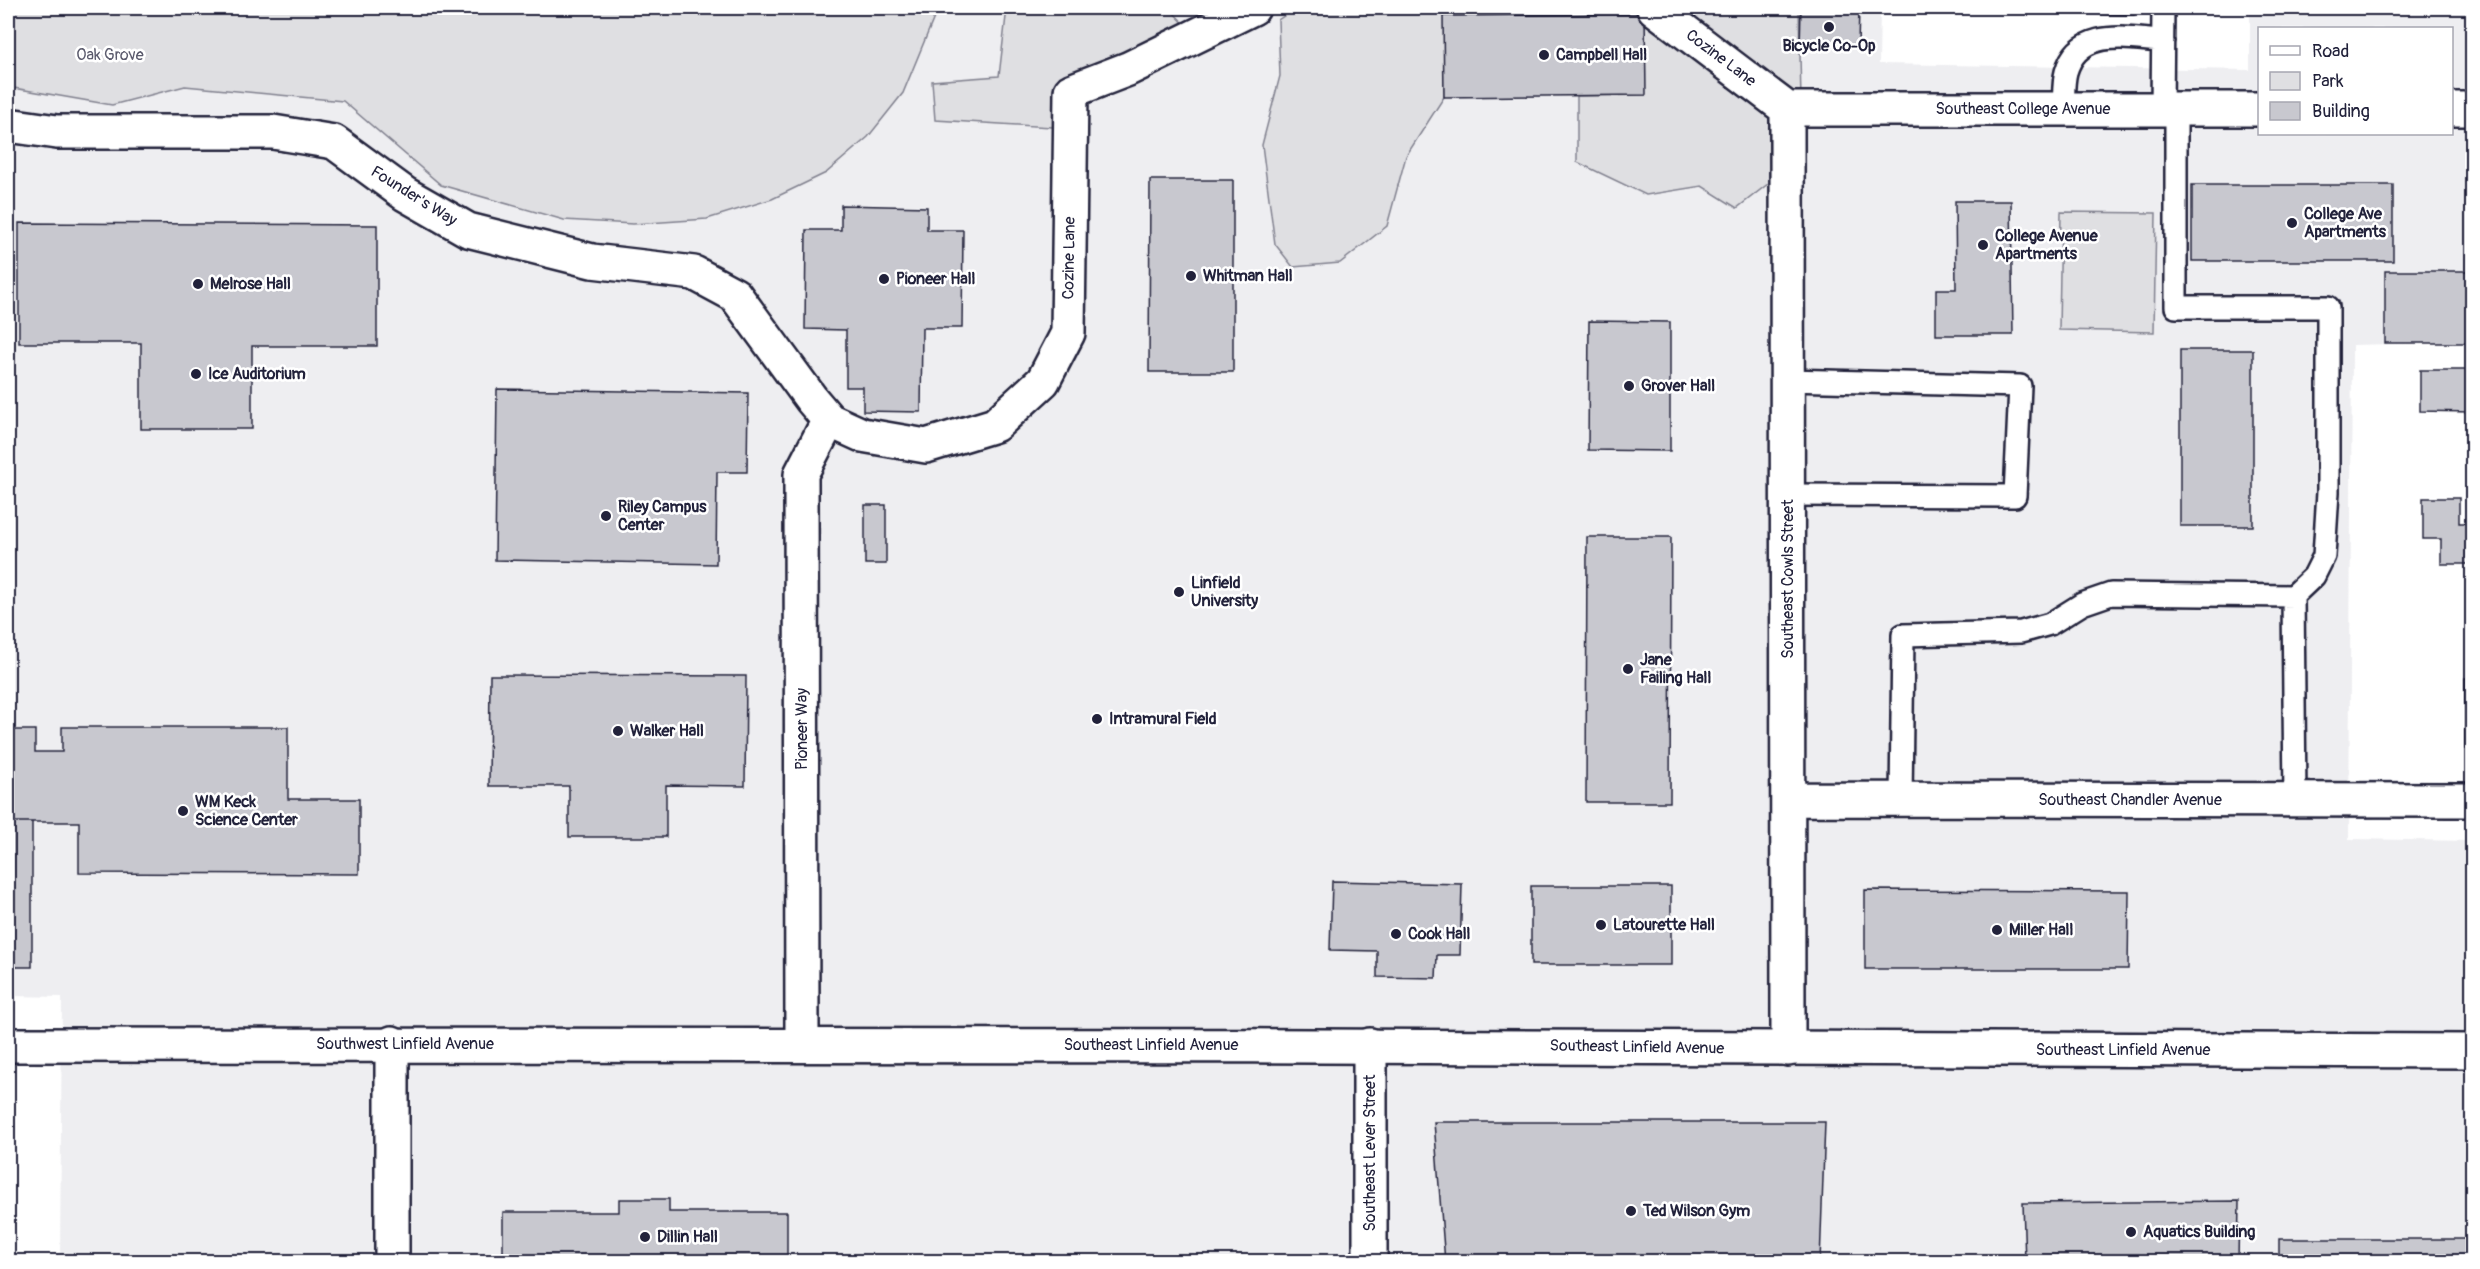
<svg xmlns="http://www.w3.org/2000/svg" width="2480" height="1269" viewBox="0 0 2480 1269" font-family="Pangolin,sans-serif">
  <rect width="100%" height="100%" fill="#fff"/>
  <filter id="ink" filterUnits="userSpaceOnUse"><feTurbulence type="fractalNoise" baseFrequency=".0167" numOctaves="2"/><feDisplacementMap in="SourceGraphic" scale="12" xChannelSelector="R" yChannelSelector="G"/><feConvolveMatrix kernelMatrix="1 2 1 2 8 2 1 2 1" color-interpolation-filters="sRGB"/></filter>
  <g filter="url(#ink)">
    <path fill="#eeeef1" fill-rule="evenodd" d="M8,8H1880L1879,64L2250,70V8H2472V342L2352,345L2349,839L2472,841V1261H60L62,997L8,996ZM2260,28H2452V134H2260Z"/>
    <path fill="#dfdfe2" stroke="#80808e" stroke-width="1.5" d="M8,8H938L903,93L868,137L826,173L772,199L707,219L633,224L564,220L441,185L343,101L185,86L112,105L8,87Z
      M1007,8H1169L1196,36L1071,91L1052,127L935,120L932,81L999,76Z
      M1296,8H1799L1801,101L1769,183L1737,208L1702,186L1646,195L1577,162V96L1645,95L1644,14L1444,16V97L1406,156L1387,226L1340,263L1293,267L1275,244L1262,145L1280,76L1278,20Z
      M2061,212L2156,213L2154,332L2059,330Z"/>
    <path fill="#c8c8cf" stroke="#22223b" stroke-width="1.5" d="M1801,8H1859L1858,46H1800Z
      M2073,8H2134V15L2073,14Z
      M1645,14L1646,95L1444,97L1443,16Z
      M1150,180H1233V372H1149Z
      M2192,185H2393V261H2192Z
      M1955,201H2011L2013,335H1936V289H1956Z
      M841,205L927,207V230H963L962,328H922L921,412L863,411V387H846V330L805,329L806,230H841Z
      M19,223L377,225V346H252V429H141V343H19Z
      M2385,271H2472V343H2385Z
      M1589,321L1670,322V451L1588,450Z
      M2180,350H2253V526H2180Z
      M2420,370H2472V412L2420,411Z
      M497,389L748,393L747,472H717L716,564L495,560Z
      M2423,498H2459V523H2472V564H2441V539H2423Z
      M865,505H886V564H865Z
      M1587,537H1671L1670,802H1586Z
      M490,675L746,676L745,786L666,785V837H569V786H489Z
      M2465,678H2472V749H2465Z
      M62,727H288V799H359V874L79,873V822H8V730H35V752H62Z
      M8,822H32V967H8Z
      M1332,881L1462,884L1460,955H1437L1436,978L1377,977V951L1330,950Z
      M1531,886H1671V965H1531Z
      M1865,890L2129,891L2128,969H1865Z
      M1434,1122H1825L1820,1262H1445Z
      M619,1199H669V1212H787V1262H503V1212H619Z
      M2239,1201L2238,1262H2025L2023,1203Z
      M2279,1239H2472V1262H2279Z"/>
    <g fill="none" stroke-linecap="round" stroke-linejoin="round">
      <g stroke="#22223b" stroke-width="26">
        <path id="service" d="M2063,109C2064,97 2063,83 2066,72C2079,27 2126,39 2163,41
          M2162,109L2163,8
          M2176,109V307H2328V492L2324,556L2314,576L2293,596
          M1787,380L2020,386L2015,496L1788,495
          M1901,800L1903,635L2021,632L2050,624L2082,604L2111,594L2293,596L2295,800"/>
      </g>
      <g stroke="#22223b" stroke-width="38">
        <path id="minor" d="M1654,8L1787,109
          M1787,109L1788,1049
          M1787,109H2260
          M2452,109H2472
          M8,125L57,132H273L334,142L405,194L468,230L592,261L694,273L735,295L812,400L829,420L862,435L926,446L995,425L1043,381L1068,333L1071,91L1128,69L1253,8
          M1788,799L2472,800
          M392,1043V1262
          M802,1045L801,474L829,420
          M1370,1045V1262"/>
      </g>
      <g stroke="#22223b" stroke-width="38">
        <path id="tertiary" d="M8,1045C829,1042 1651,1048 2472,1051"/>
      </g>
      <use href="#service" stroke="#fff" stroke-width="21"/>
      <use href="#minor" stroke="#fff" stroke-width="33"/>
      <use href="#tertiary" stroke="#fff" stroke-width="33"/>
    </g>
  </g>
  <g fill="#22223b" stroke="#fff" stroke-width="2">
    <circle cx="1829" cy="27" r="6"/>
    <circle cx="1544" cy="55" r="6"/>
    <circle cx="2292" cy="223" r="6"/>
    <circle cx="1983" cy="245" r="6"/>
    <circle cx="1191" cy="276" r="6"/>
    <circle cx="884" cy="279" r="6"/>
    <circle cx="198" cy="284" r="6"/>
    <circle cx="196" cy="374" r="6"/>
    <circle cx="1629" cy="386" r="6"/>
    <circle cx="606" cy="516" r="6"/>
    <circle cx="1179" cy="592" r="6"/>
    <circle cx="1628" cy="669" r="6"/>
    <circle cx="1097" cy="719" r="6"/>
    <circle cx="618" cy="731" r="6"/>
    <circle cx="183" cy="811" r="6"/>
    <circle cx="1601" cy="925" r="6"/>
    <circle cx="1997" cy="930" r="6"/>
    <circle cx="1396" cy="934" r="6"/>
    <circle cx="1631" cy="1211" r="6"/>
    <circle cx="2131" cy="1232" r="6"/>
    <circle cx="645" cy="1237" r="6"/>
  </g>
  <g text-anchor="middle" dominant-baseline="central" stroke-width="5" stroke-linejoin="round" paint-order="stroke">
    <g font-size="16" font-weight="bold" fill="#22223b" stroke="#fff" text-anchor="start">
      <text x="1829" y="46" text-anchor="middle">Bicycle Co-Op</text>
      <text x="1556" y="55">Campbell Hall</text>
      <text x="2304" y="214">College Ave<tspan x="2304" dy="18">Apartments</tspan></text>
      <text x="1995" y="236">College Avenue<tspan x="1995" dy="18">Apartments</tspan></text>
      <text x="1203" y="276">Whitman Hall</text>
      <text x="896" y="279">Pioneer Hall</text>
      <text x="210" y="284">Melrose Hall</text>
      <text x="208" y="374">Ice Auditorium</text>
      <text x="1641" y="386">Grover Hall</text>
      <text x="618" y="507">Riley Campus<tspan x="618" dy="18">Center</tspan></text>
      <text x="1191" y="583">Linfield<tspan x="1191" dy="18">University</tspan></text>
      <text x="1640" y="660">Jane<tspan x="1640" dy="18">Failing Hall</tspan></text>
      <text x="1109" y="719">Intramural Field</text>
      <text x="630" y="731">Walker Hall</text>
      <text x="195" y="802">WM Keck<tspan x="195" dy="18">Science Center</tspan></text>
      <text x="1613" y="925">Latourette Hall</text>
      <text x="2009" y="930">Miller Hall</text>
      <text x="1408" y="934">Cook Hall</text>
      <text x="1643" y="1211">Ted Wilson Gym</text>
      <text x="2143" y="1232">Aquatics Building</text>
      <text x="657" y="1237">Dillin Hall</text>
    </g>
    <g font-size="16" fill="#5b5b6d" stroke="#fff">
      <text x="110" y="55">Oak Grove</text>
    </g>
    <g font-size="16" fill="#22223b" stroke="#fff">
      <text transform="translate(1721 58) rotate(37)">Cozine Lane</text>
      <text x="2023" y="109">Southeast College Avenue</text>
      <text transform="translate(414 196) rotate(32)">Founder's Way</text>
      <text transform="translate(1069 258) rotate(-89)">Cozine Lane</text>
      <text transform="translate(1788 579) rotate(-90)">Southeast Cowls Street</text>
      <text transform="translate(802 729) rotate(-90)">Pioneer Way</text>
      <text x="2130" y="800">Southeast Chandler Avenue</text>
      <text x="405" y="1044">Southwest Linfield Avenue</text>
      <text x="1151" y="1045">Southeast Linfield Avenue</text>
      <text transform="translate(1637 1047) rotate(1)">Southeast Linfield Avenue</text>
      <text x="2123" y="1050">Southeast Linfield Avenue</text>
      <text transform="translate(1370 1153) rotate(-90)">Southeast Lever Street</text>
    </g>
  </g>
  <rect width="2480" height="1269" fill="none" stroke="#fff" stroke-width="30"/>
  <rect x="15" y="15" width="2450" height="1239" fill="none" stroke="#22223b" stroke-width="2" filter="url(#ink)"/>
  <rect x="2258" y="27" width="195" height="108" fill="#ffffff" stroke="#a7a7b1" stroke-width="1.5"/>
  <rect x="2270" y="46" width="30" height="9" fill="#ffffff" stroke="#a7a7b1" stroke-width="1.5"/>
  <text x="2312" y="57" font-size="18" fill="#22223b">Road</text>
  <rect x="2270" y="72" width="30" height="18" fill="#dfdfe2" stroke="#a7a7b1" stroke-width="1.5"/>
  <text x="2312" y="87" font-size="18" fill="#22223b">Park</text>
  <rect x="2270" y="102" width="30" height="18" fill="#c8c8cf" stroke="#a7a7b1" stroke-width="1.5"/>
  <text x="2312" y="117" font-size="18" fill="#22223b">Building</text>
</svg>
